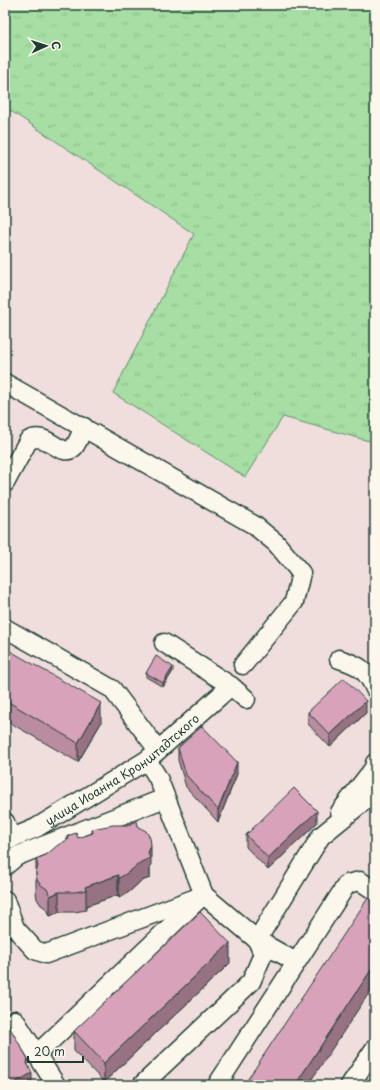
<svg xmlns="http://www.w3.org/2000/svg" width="380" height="1090" viewBox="0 0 380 1090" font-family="'Playpen Sans',sans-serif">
  <defs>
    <pattern id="grass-tufts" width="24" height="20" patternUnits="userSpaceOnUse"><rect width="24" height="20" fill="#a6dea3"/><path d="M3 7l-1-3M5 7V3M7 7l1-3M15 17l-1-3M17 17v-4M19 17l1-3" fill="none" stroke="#8ebf8d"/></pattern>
  </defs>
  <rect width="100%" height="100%" fill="#f0dedd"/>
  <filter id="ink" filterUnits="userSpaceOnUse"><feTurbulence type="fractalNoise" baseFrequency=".025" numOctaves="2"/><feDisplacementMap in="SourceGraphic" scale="8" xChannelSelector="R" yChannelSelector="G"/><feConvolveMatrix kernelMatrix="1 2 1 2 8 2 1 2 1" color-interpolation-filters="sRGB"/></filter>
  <g filter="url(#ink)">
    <path fill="url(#grass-tufts)" stroke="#628e6c" d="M5,5H375V441H369L283,417L245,477L113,393L194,234L5,107Z"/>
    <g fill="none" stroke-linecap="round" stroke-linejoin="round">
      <g stroke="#1f3d34" stroke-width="21">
        <g id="minor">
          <path d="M5,383L254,525L276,543L301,573L294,602L243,665"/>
          <path d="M5,483L28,441C46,429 61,460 74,447C78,442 81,433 84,427"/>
          <path d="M5,628L112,689L158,750"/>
          <path d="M164,643L231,686L246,699"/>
          <path d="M339,659C359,665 367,670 375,689"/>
          <path d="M340,812L374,768L375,763"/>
          <path d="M5,822L11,839"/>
          <path id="s1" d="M5,841L36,828L147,760L231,686"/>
          <path d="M5,866L17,856L165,798"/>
          <path d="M5,900L15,928L35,950L46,954L204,895"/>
          <path d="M296,962L257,940L321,836L375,792"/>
          <path d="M15,1020L56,1085"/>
          <path d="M37,1054L199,899"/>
          <path d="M142,1085L251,982L263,954L257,940L204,895L158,778L147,760"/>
          <path d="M217,1085L347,884L360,881L375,891"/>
          <path d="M350,1085L375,1048"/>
        </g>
      </g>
      <use href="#minor" stroke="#fbf7ec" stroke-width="18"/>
    </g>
    <path fill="#ba8ca0" stroke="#1f3d34" d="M5,648L101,723L78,762L5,720Z
      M173,671L163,687L146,677V673Z
      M308,712L366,713L330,747L308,724Z
      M178,748L237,774L218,822L186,787L178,760Z
      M317,823L268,870L246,847V835Z
      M92,829L151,865L150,867V878L141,881L129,892L119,898L118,895L86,906V910L75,912H59L50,916L47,909L41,905L37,899L36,892V859L46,855L67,840V836L78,838L92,833Z
      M230,963L104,1082L74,1051V1031Z"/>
    <path fill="#977282" stroke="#1f3d34" d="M173,667V671L163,687V683Z
      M366,701V713L330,747V735Z
      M101,703V723L78,762V743Z
      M237,762V774L218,822V810Z
      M317,811V823L268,870V858Z
      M151,845V865L150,867V878L141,881L129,892L119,898V878L148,853Z
      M118,875V895L86,906V890L85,887Z
      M59,892V912L50,916V896Z
      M230,943V963L104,1082V1063Z
      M375,964V984L308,1085H295Z
      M28,1059V1075L32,1073V1085H11Z"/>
    <path fill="#d8a3ba" stroke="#1f3d34" d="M5,648L101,703L78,743L5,700Z
      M156,656L173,667L163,683L146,673Z
      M344,678L366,701L330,735L308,712Z
      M202,726L237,762L218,810L186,775L178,748Z
      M294,788L317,811L268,858L246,835Z
      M137,821L138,827L146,831L150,838L151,845L148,853L150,858L141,862L129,872L119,878L118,875L85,887L86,890L75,892H59L50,896L47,889L41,885L37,880L36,873L38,866L36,859L46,855L58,845L69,839L67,836L76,833L78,838L93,833L92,829L113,825H128Z
      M368,898L375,903V964L295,1085H244Z
      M200,912L230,943L104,1063L74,1031Z
      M5,1019L28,1059L27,1063L32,1073L11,1085H5Z"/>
  </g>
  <g text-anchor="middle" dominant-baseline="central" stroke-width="3" stroke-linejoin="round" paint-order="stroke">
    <g font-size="12" fill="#1f3d34" stroke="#fbf7ec">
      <text stroke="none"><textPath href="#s1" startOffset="138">улица Иоанна Кронштадтского</textPath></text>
    </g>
  </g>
  <rect width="380" height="1090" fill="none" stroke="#fbf7ec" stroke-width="20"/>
  <rect x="10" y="10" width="360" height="1070" fill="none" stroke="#1f3d34" stroke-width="1.5" filter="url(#ink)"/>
  <g transform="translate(46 46) rotate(87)" stroke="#fbf7ec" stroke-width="3" paint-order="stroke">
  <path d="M0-3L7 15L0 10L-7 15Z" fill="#1f3d34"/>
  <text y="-6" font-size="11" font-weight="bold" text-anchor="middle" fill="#1f3d34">С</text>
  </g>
  <path d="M28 1056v6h55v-6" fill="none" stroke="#1f3d34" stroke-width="2"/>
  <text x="34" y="1056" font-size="12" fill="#1f3d34" stroke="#fbf7ec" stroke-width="3" paint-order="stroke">20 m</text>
</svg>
